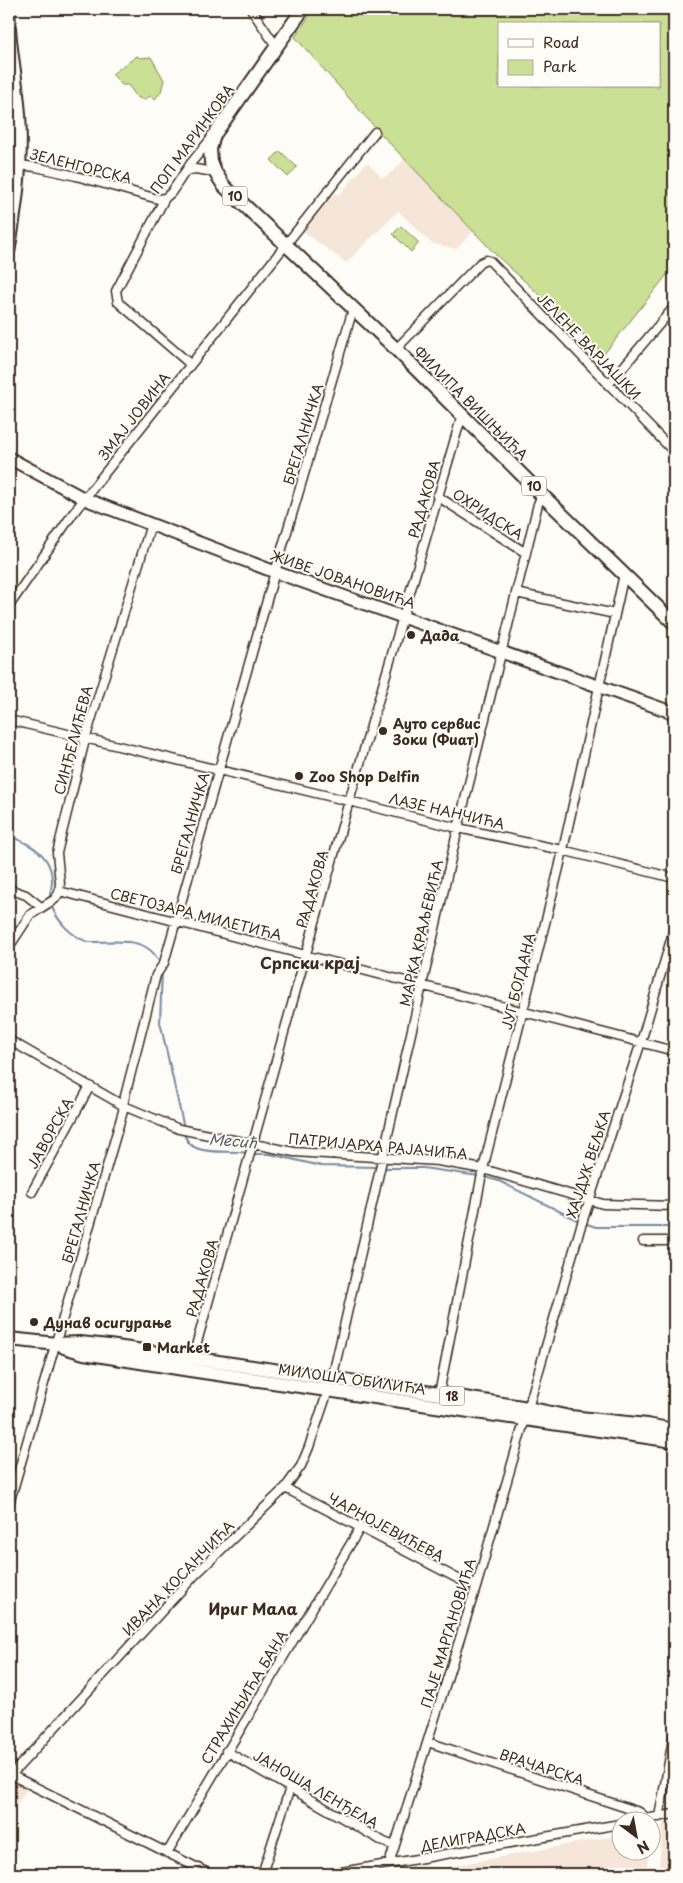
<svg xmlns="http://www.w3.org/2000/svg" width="683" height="1883" viewBox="0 0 683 1883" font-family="'Playpen Sans',sans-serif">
  <rect width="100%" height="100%" fill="#fdfcf7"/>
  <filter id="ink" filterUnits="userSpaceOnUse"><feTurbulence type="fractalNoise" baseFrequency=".02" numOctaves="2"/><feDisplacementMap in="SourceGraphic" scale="10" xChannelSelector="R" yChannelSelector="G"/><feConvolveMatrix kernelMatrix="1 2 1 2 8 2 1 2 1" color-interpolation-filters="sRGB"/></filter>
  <g filter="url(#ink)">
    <path fill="#f5e6d9" d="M405,159L474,231L456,249L431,243L398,211L346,263L303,231L335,193L339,195L367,162L382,178L392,172Z
      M9,1779L27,1789L9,1817Z
      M674,1821V1874H658L663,1822Z
      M620,1835V1850L649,1851L646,1874H408Z"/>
    <path fill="#cae095" stroke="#82855a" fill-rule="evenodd" d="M314,9H674V266L604,354L496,255L379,132L295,37ZM499,24H659V86H499Z
      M137,56L140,58L151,57L164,80L161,92L155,99L150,96L144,100L137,97L128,85H122L112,74Z
      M280,151L297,167L288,177L271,160Z
      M401,226L419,243L411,252L393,234Z"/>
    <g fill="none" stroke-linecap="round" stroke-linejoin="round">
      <path stroke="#758aa0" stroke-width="2" d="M9,836C31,844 52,855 52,881C52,888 49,894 50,901
        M51,905C58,922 71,936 88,942C114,943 148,934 160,964
        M162,970L160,1022L184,1128
        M184,1132C188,1159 227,1149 247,1153
        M251,1154H270L321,1166L378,1167
        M382,1168H423L479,1176
        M484,1177L499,1181L579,1221
        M584,1223L596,1227H674"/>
      <g stroke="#3b2a1e" stroke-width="11">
        <path id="street" d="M251,9L276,46
          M9,164L36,167L76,176L158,199L165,198
          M186,171L195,169L215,172
          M396,349L480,263L486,260L490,261L674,452
          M190,364L118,302L116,291L165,198L171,193L191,163L210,140
          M608,385L674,307
          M437,496L526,553
          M516,593L615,614
          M9,606L74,512L375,132
          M9,720L349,801L458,828L562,850L674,878
          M9,889L26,895L41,907
          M59,891L674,1051
          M9,947L30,915L55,899L59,893L60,883L57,853L85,740L151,524
          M9,1040L124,1106L179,1129L294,1152L438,1161L483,1169L603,1204L674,1206
          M32,1192L90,1086
          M643,1241H674
          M192,1360L349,801L459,425L464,416
          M439,1394L483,1169L559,868L624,574
          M285,1488L466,1583L477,1584
          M9,1504L123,1111L124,1100L156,975L164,963L273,579L353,309
          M428,1742L639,1812L643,1815V1820
          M226,1751L384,1842L394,1846
          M9,1774L210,1874
          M11,1775L195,1575L285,1488L301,1466L309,1447L332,1379L458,828L538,504L542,495
          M659,1817L674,1734
          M639,1820L674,1814
          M167,1853L360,1528
          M389,1864L477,1584L580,1229L641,1042L674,929
          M262,1874L290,1788
          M330,1874L620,1824"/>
      </g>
      <g stroke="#3b2a1e" stroke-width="15">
        <path id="secondary" d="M9,250C16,208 22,166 20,124C19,85 8,47 9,9
          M9,458L85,499L275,572L674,713"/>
      </g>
      <g stroke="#3b2a1e" stroke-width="16">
        <path id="primary" d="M303,9L214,135L210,149L211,162L215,172L224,186L396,349L542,495L674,623
          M9,1339L57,1344L80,1343L109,1346L439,1394L528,1408L570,1417L647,1425L674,1430
          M64,1347L84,1353L190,1370L674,1441"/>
      </g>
      <use href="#street" stroke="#fdfcf7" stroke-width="8"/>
      <use href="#secondary" stroke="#fdfcf7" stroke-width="11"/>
      <use href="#primary" stroke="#fdfcf7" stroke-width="12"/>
    </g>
  </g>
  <g fill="#3b2a1e" stroke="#fdfcf7" stroke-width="2">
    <circle cx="411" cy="635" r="5"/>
    <circle cx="383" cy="731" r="5"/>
    <circle cx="299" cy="776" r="5"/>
    <circle cx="34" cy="1322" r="5"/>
    <rect x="142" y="1342" width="10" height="10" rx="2.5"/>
  </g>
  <g text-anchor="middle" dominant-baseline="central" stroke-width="4" stroke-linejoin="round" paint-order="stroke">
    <g fill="#fdfcf7" stroke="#75695f" stroke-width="1">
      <rect x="222.5" y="186.5" width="25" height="19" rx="4"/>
      <rect x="521.5" y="476.5" width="25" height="19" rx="4"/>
      <rect x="439.5" y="1386.5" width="25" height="19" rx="4"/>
    </g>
    <g font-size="12" font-weight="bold" fill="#3b2a1e">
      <text x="235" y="196">10</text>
      <text x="534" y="486">10</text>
      <text x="452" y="1396">18</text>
    </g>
    <g font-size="14" fill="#3b2a1e" stroke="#fdfcf7">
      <text transform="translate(192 139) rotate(-54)">ПОП МАРИНКОВА</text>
      <text transform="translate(81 166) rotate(14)">ЗЕЛЕНГОРСКА</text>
      <text transform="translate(589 346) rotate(46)">ЈЕЛЕНЕ ВАРЈАШКИ</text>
      <text transform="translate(471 403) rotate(45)">ФИЛИПА ВИШЊИЋА</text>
      <text transform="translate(134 416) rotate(-52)">ЗМАЈ ЈОВИНА</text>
      <text transform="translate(303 434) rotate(-73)">БРЕГАЛНИЧКА</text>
      <text transform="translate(424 499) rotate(-74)">РАДАКОВА</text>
      <text transform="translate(488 514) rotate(33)">ОХРИДСКА</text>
      <text transform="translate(343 579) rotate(19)">ЖИВЕ ЈОВАНОВИЋА</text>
      <text transform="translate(73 740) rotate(-75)">СИНЂЕЛИЋЕВА</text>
      <text transform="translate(447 811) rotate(13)">ЛАЗЕ НАНЧИЋА</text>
      <text transform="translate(190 823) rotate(-74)">БРЕГАЛНИЧКА</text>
      <text transform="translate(312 889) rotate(-74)">РАДАКОВА</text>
      <text transform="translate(196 914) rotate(14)">СВЕТОЗАРА МИЛЕТИЋА</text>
      <text transform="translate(421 933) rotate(-77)">МАРКА КРАЉЕВИЋА</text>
      <text transform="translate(518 981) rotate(-76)">ЈУГ БОГДАНА</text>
      <text transform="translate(50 1133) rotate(-61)">ЈАВОРСКА</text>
      <text transform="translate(378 1146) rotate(5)">ПАТРИЈАРХА РАЈАЧИЋА</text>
      <text transform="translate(588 1164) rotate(-72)">ХАЈДУК ВЕЉКА</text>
      <text transform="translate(81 1212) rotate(-74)">БРЕГАЛНИЧКА</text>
      <text transform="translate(202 1278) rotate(-74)">РАДАКОВА</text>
      <text transform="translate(352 1379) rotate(8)">МИЛОША ОБИЛИЋА</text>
      <text transform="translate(386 1527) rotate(28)">ЧАРНОЈЕВИЋЕВА</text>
      <text transform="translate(178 1578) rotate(-46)">ИВАНА КОСАНЧИЋА</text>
      <text transform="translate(448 1633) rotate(-73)">ПАЈЕ МАРГАНОВИЋА</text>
      <text transform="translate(244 1697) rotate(-59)">СТРАХИЊИЋА БАНА</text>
      <text transform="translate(542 1767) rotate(18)">ВРАЧАРСКА</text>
      <text transform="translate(316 1789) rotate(30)">ЈАНОША ЛЕНЂЕЛА</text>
      <text transform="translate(473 1837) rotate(-10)">ДЕЛИГРАДСКА</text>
    </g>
    <g font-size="14" font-weight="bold" fill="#3b2a1e" stroke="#fdfcf7" text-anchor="start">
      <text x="421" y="635">Дада</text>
      <text x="393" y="723">Ауто сервис<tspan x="393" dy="16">Зоки (Фиат)</tspan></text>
      <text x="309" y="776">Zoo Shop Delfin</text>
      <text x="44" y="1322">Дунав осигурање</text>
      <text x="157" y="1347">Market</text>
    </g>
    <g font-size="15" font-style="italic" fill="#585a5f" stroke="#fdfcf7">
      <text transform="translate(233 1140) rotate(5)">Месић</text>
    </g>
    <g font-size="16" font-weight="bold" fill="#3b2a1e" stroke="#fdfcf7">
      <text x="310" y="962">Српски крај</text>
      <text x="253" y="1608">Ириг Мала</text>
    </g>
  </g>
  <rect width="683" height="1883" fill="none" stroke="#fdfcf7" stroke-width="30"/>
  <rect x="15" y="15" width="653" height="1853" fill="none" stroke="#3b2a1e" stroke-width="2" filter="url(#ink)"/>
  <rect x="498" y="22" width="162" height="65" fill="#fdfcf7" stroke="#afa8a0"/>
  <rect x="508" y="39" width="25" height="8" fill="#fdfcf7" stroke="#afa8a0"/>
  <text x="543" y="48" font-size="15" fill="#3b2a1e">Road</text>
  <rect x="508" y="60" width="25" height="15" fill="#cae095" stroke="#afa8a0"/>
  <text x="543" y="72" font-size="15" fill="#3b2a1e">Park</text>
  <g transform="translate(636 1836) rotate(148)"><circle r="24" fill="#fdfcf7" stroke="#afa8a0"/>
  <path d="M0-4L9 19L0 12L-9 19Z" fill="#3b2a1e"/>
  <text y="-8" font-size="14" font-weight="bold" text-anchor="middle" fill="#3b2a1e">N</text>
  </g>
</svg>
